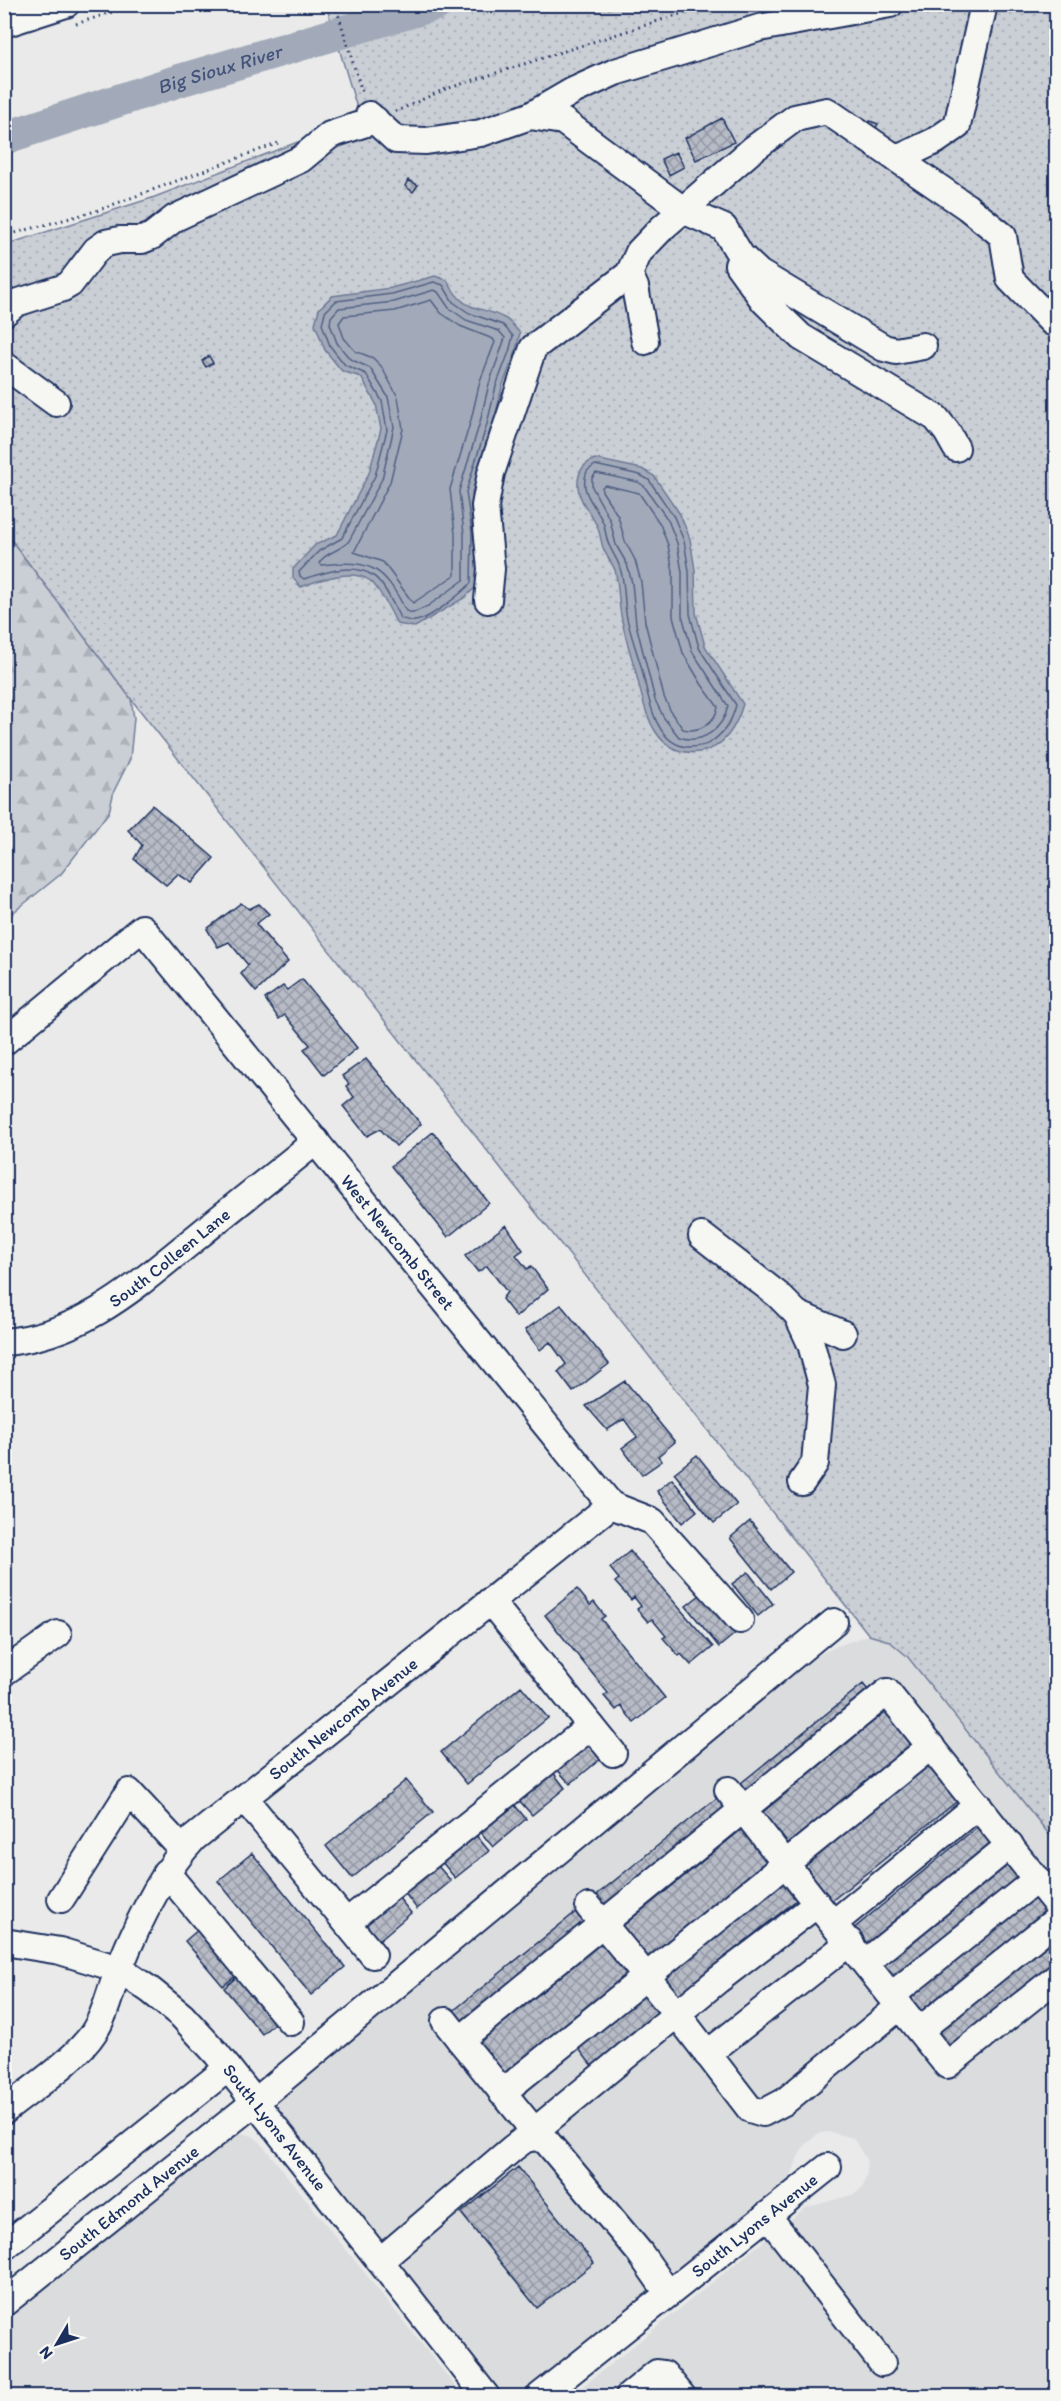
<svg xmlns="http://www.w3.org/2000/svg" width="1061" height="2401" viewBox="0 0 1061 2401" font-family="Itim,sans-serif">
  <defs>
    <pattern id="grass-dots" width="8" height="8" patternUnits="userSpaceOnUse" patternTransform="scale(1.5)"><rect width="8" height="8" fill="#caced5"/><path d="M2 2h.1M6 6h.1" fill="none" stroke="#adb1b9" stroke-width="1.8" stroke-linecap="round"/></pattern>
    <pattern id="forest-firs" width="22" height="20" patternUnits="userSpaceOnUse" patternTransform="scale(1.5)"><rect width="22" height="20" fill="#caced5"/><path d="M5 1l3.5 6h-7zM16 11l3.5 6h-7z" fill="#adb1b9"/></pattern>
    <pattern id="building-cross-hatch" width="8" height="8" patternUnits="userSpaceOnUse" patternTransform="scale(1.5)"><rect width="8" height="8" fill="#b6bbc6"/><path d="M0 0l8 8M0 8l8-8" fill="none" stroke="#9398a4"/></pattern>
  </defs>
  <rect width="100%" height="100%" fill="#e9eae9"/>
  <filter id="ink" filterUnits="userSpaceOnUse"><feTurbulence type="fractalNoise" baseFrequency=".0167" numOctaves="2"/><feDisplacementMap in="SourceGraphic" scale="12" xChannelSelector="R" yChannelSelector="G"/><feConvolveMatrix kernelMatrix="1 2 1 2 8 2 1 2 1" color-interpolation-filters="sRGB"/></filter>
  <g filter="url(#ink)">
    <path fill="#dadcde" d="M869,1635L889,1641L907,1656L1056,1843V2396H571L805,2208L855,2194L863,2187L867,2172L866,2159L853,2138L830,2132L819,2133L806,2143L798,2157L790,2179L782,2186L523,2394L510,2396L503,2394L271,2102L811,1659L837,1646Z
      M240,2133L253,2136L260,2142L463,2396H5V2320L234,2135Z"/>
    <path fill="url(#grass-dots)" stroke="#727e9a" stroke-width="1.5" d="M326,5H1056V1843L907,1656L889,1641L869,1635L131,699L5,532V245L152,198L360,118Z"/>
    <path fill="url(#forest-firs)" stroke="#727e9a" stroke-width="1.5" d="M5,532L131,699L134,718L130,759L114,791L109,812L61,874L5,919Z"/>
    <path fill="#a2aaba" stroke="#6c7995" stroke-width="1.5" d="M435,276L447,280C466,316 478,303 506,319C511,322 516,329 520,333L515,354L502,387L493,426L472,493L478,533L477,586L464,598L415,627L397,624C391,612 380,588 369,580C351,568 318,580 301,587L293,578V569L315,545L337,535L369,473L381,429L376,404L361,377L342,371L325,350L315,324L319,309L332,296L391,288Z
      M595,459L642,469L654,476L680,514L690,539L695,570L696,613L705,646L743,704C737,725 724,749 700,752C652,758 645,708 636,673C631,654 624,635 621,615C618,600 619,585 615,570C612,563 607,557 604,550C600,541 601,532 596,524C590,512 579,501 578,487C577,473 582,464 595,459Z"/>
    <g fill="none" stroke-linecap="round" stroke-linejoin="round">
      <path stroke="#516083" stroke-width="1.5" d="M434,282L443,285L453,302L469,313L503,325L513,336L509,352L496,386L487,424L466,492L472,533L471,583C461,594 430,619 415,621C410,622 404,619 400,618C394,606 384,582 372,575C352,562 323,573 304,579L300,576L299,572L319,551L342,538L375,476L387,430L382,401L366,374L345,365L330,346L322,324L325,312L336,301L392,294Z
        M434,290L438,292L449,308L466,320L499,331L505,338L489,384L480,422L459,491L464,534V580L428,606L413,613L406,611C384,567 371,559 322,565L319,563C325,552 341,551 349,541L382,479L394,427L388,397L370,368L350,359L337,343L330,324L331,317L339,308L394,302Z
        M431,300L441,313L460,326L493,339L495,342L480,381L471,420L450,489L455,534V575L413,603L383,562L354,552L390,482L403,429L398,397L381,366L373,358L355,351L344,338L339,323L344,316L395,311Z
        M595,465L640,475L649,480L674,517L684,541L689,571L690,614L699,648L736,705C732,721 725,732 711,742C705,746 697,747 689,747C653,746 648,692 641,666C636,649 629,631 626,613C624,598 625,583 620,568C618,560 613,554 610,547C606,540 606,533 604,525C597,505 578,494 587,471Z
        M596,473L638,482L644,486L668,520L677,543L682,572V615L692,651L728,706C723,729 702,745 679,737L664,718L655,700L636,624L632,583L627,564L616,545L610,520L592,487V478Z
        M605,485L639,493L660,524L668,545L673,572V616L683,653L702,685L718,707C715,723 699,733 683,729L672,714L664,697L645,622L641,582L635,560L625,541L618,516L602,491V487Z"/>
      <path stroke="#a2aaba" stroke-width="33" id="s1" d="M4,138L181,80L437,4"/>
    </g>
    <path fill="url(#building-cross-hatch)" stroke="#1b2f5e" stroke-width="1.5" d="M722,118L734,142L696,160L685,138Z
      M870,121L878,124L873,133L866,128Z
      M676,152L684,167L669,175L661,159Z
      M408,180L418,185L413,192L405,186Z
      M209,356L213,363L206,367L202,361Z
      M152,805L214,858L192,883L178,874L166,885L134,859L142,845L128,830Z
      M241,903L249,909L259,904L269,914L256,924L288,962L256,992L241,974L248,965L229,942L218,947L207,929Z
      M302,979L357,1048L324,1075L304,1049L310,1045L285,1015L279,1019L265,999L283,986L287,990Z
      M366,1059L421,1124L396,1146L380,1129L367,1136L343,1106L354,1097L346,1086L349,1084L342,1076Z
      M433,1132L489,1203L448,1237L391,1166Z
      M506,1225L523,1250L516,1255L527,1269L531,1266L548,1289L516,1317L502,1299L507,1292L487,1266L478,1272L465,1256Z
      M561,1305L609,1364L573,1392L558,1372L566,1364L550,1342L540,1350L525,1330Z
      M625,1381L675,1442L658,1456L662,1461L642,1475L622,1448L637,1437L624,1419L607,1430L586,1406Z
      M697,1455L737,1505L714,1523L674,1473Z
      M672,1479L697,1511L682,1523L657,1491Z
      M750,1521L791,1572L771,1589L730,1538Z
      M630,1551L713,1647L691,1665L681,1654L679,1656L663,1638L666,1636L652,1619L648,1622L637,1609L641,1606L634,1597L631,1600L615,1582L619,1579L610,1568Z
      M748,1572L773,1604L758,1616L732,1584Z
      M577,1589L590,1605L594,1602L605,1616L601,1619L665,1698L634,1723L621,1706L616,1710L604,1696L608,1693L545,1615Z
      M705,1591L737,1632L719,1647L686,1606Z
      M863,1684L872,1695L745,1798L736,1787Z
      M521,1686L548,1718L467,1784L441,1752Z
      M887,1710L914,1743L785,1848L758,1816Z
      M590,1741L603,1757L570,1784L556,1768Z
      M928,1759L960,1799L830,1902L799,1863Z
      M552,1771L565,1788L532,1815L518,1799Z
      M406,1780L433,1812L352,1878L326,1846Z
      M723,1793L734,1807L605,1910L594,1897Z
      M513,1803L526,1819L493,1847L479,1830Z
      M747,1825L773,1857L646,1960L620,1928Z
      M978,1826L993,1845L868,1948L852,1930Z
      M475,1834L489,1851L455,1878L442,1862Z
      M252,1853L345,1967L311,1995L218,1881Z
      M1007,1859L1023,1879L896,1981L881,1962Z
      M437,1865L451,1881L417,1909L404,1892Z
      M788,1874L804,1894L676,1997L660,1977Z
      M1036,1892L1052,1911L924,2017L908,1997Z
      M398,1897L411,1913L378,1941L365,1924Z
      M582,1907L593,1921L464,2024L453,2011Z
      M200,1928L238,1974L223,1986L185,1941Z
      M1056,1935V1964L951,2049L937,2031Z
      M606,1938L632,1970L503,2074L478,2042Z
      M239,1975L277,2021L262,2034L224,1988Z
      M646,1988L663,2008L592,2066L576,2045Z
      M518,2167L594,2263L537,2308L461,2213Z"/>
    <g fill="none" stroke-linecap="round" stroke-linejoin="round">
      <g stroke="#1b2f5e" stroke-width="30">
        <g id="minor">
          <path d="M4,24L66,4"/>
          <path d="M369,115L396,140L426,141L481,133L530,116L563,121L683,210L724,228L741,256L759,273L884,348L896,351L923,346"/>
          <path d="M530,116L573,91L615,72L759,28L890,4"/>
          <path d="M897,159L935,141L957,126L984,4"/>
          <path d="M738,265L764,301L801,337L936,418L947,432L956,448"/>
          <path d="M629,274L635,287L645,341"/>
          <path d="M4,313L16,303L63,288L70,284L96,250L106,243L120,240H142L152,236L175,218L301,159L330,135L375,120"/>
          <path d="M4,365L56,403"/>
          <path d="M488,600L491,569L485,506L491,473L533,348L629,274L639,252L662,228L752,150L795,118L827,111L967,207L1003,236L1010,279L1052,322"/>
          <path id="s2" d="M4,1042L142,928L611,1505"/>
          <path d="M702,1236L778,1295L797,1314L811,1344L822,1385L815,1463L802,1482"/>
          <path d="M797,1314L843,1334"/>
          <path id="s3" d="M4,1342C85,1335 138,1284 198,1236C237,1204 277,1173 316,1141"/>
          <path d="M611,1505L652,1521L740,1620"/>
          <path d="M490,1601L613,1753"/>
          <path d="M4,1672L58,1634"/>
          <path d="M728,1790L817,1904"/>
          <path d="M244,1798L373,1955"/>
          <path d="M166,1872L291,2022"/>
          <path d="M61,1899L129,1792L183,1850"/>
          <path d="M589,1907L677,2014L750,2109L763,2113L784,2102L900,2006"/>
          <path d="M347,1922L591,1726"/>
          <path d="M834,1923L978,1805"/>
          <path id="s4" d="M4,1942L60,1951L119,1969L150,1990L182,2016L216,2053L255,2102L486,2396"/>
          <path d="M866,1962L1010,1845"/>
          <path d="M892,1995L1037,1879"/>
          <path d="M445,2021L460,2040"/>
          <path d="M920,2030L1056,1920"/>
          <path d="M707,2054L850,1942"/>
          <path d="M502,2093L931,1746"/>
          <path id="s5" d="M4,2111C31,2089 76,2060 94,2032C107,2012 110,1990 119,1969C137,1924 161,1873 194,1838L611,1505"/>
          <path d="M535,2132L460,2040L887,1692L1056,1904"/>
          <path d="M525,2139L718,1980L817,1904L947,2065L1056,1978"/>
          <path d="M767,2215L882,2363"/>
          <path d="M4,2247L228,2068"/>
          <path d="M380,2261L513,2148L525,2139L538,2137L547,2142L640,2253L668,2293"/>
          <path id="s6" d="M4,2303L255,2102L834,1622"/>
          <path id="s7" d="M540,2396L828,2167"/>
          <path d="M629,2396L657,2373L664,2374L682,2396"/>
        </g>
      </g>
      <path stroke="#1b2f5e" stroke-width="3" stroke-dasharray="1.5 4.5" stroke-linecap="butt" d="M335,4L363,95
        M76,24L137,4
        M395,112L443,90L711,4
        M4,236L96,211L281,142"/>
      <use href="#minor" stroke="#f6f6f2" stroke-width="26"/>
    </g>
  </g>
  <g text-anchor="middle" dominant-baseline="central" stroke-width="4.5" stroke-linejoin="round" paint-order="stroke">
    <g font-size="18" fill="#1b2f5e" stroke="#f6f6f2">
      <text stroke="none"><textPath href="#s2" startOffset="584">West Newcomb Street</textPath></text>
      <text stroke="none"><textPath href="#s3" startOffset="189">South Colleen Lane</textPath></text>
      <text stroke="none"><textPath href="#s5" startOffset="531">South Newcomb Avenue</textPath></text>
      <text stroke="none"><textPath href="#s4" startOffset="342">South Lyons Avenue</textPath></text>
      <text stroke="none"><textPath href="#s6" startOffset="160">South Edmond Avenue</textPath></text>
      <text stroke="none"><textPath href="#s7" startOffset="274">South Lyons Avenue</textPath></text>
    </g>
    <g font-size="20" font-style="italic" fill="#44547a" stroke="#f6f6f2">
      <text stroke="none"><textPath href="#s1" startOffset="226">Big Sioux River</textPath></text>
    </g>
  </g>
  <rect width="1061" height="2401" fill="none" stroke="#f6f6f2" stroke-width="24"/>
  <rect x="12" y="12" width="1037" height="2377" fill="none" stroke="#1b2f5e" stroke-width="2" filter="url(#ink)"/>
  <g transform="translate(57 2344) rotate(231)" stroke="#f6f6f2" stroke-width="4.5" paint-order="stroke">
  <path d="M0-4.5L10 22L0 15L-10 22Z" fill="#1b2f5e"/>
  <text y="-9" font-size="16" font-weight="bold" text-anchor="middle" fill="#1b2f5e">N</text>
  </g>
</svg>
